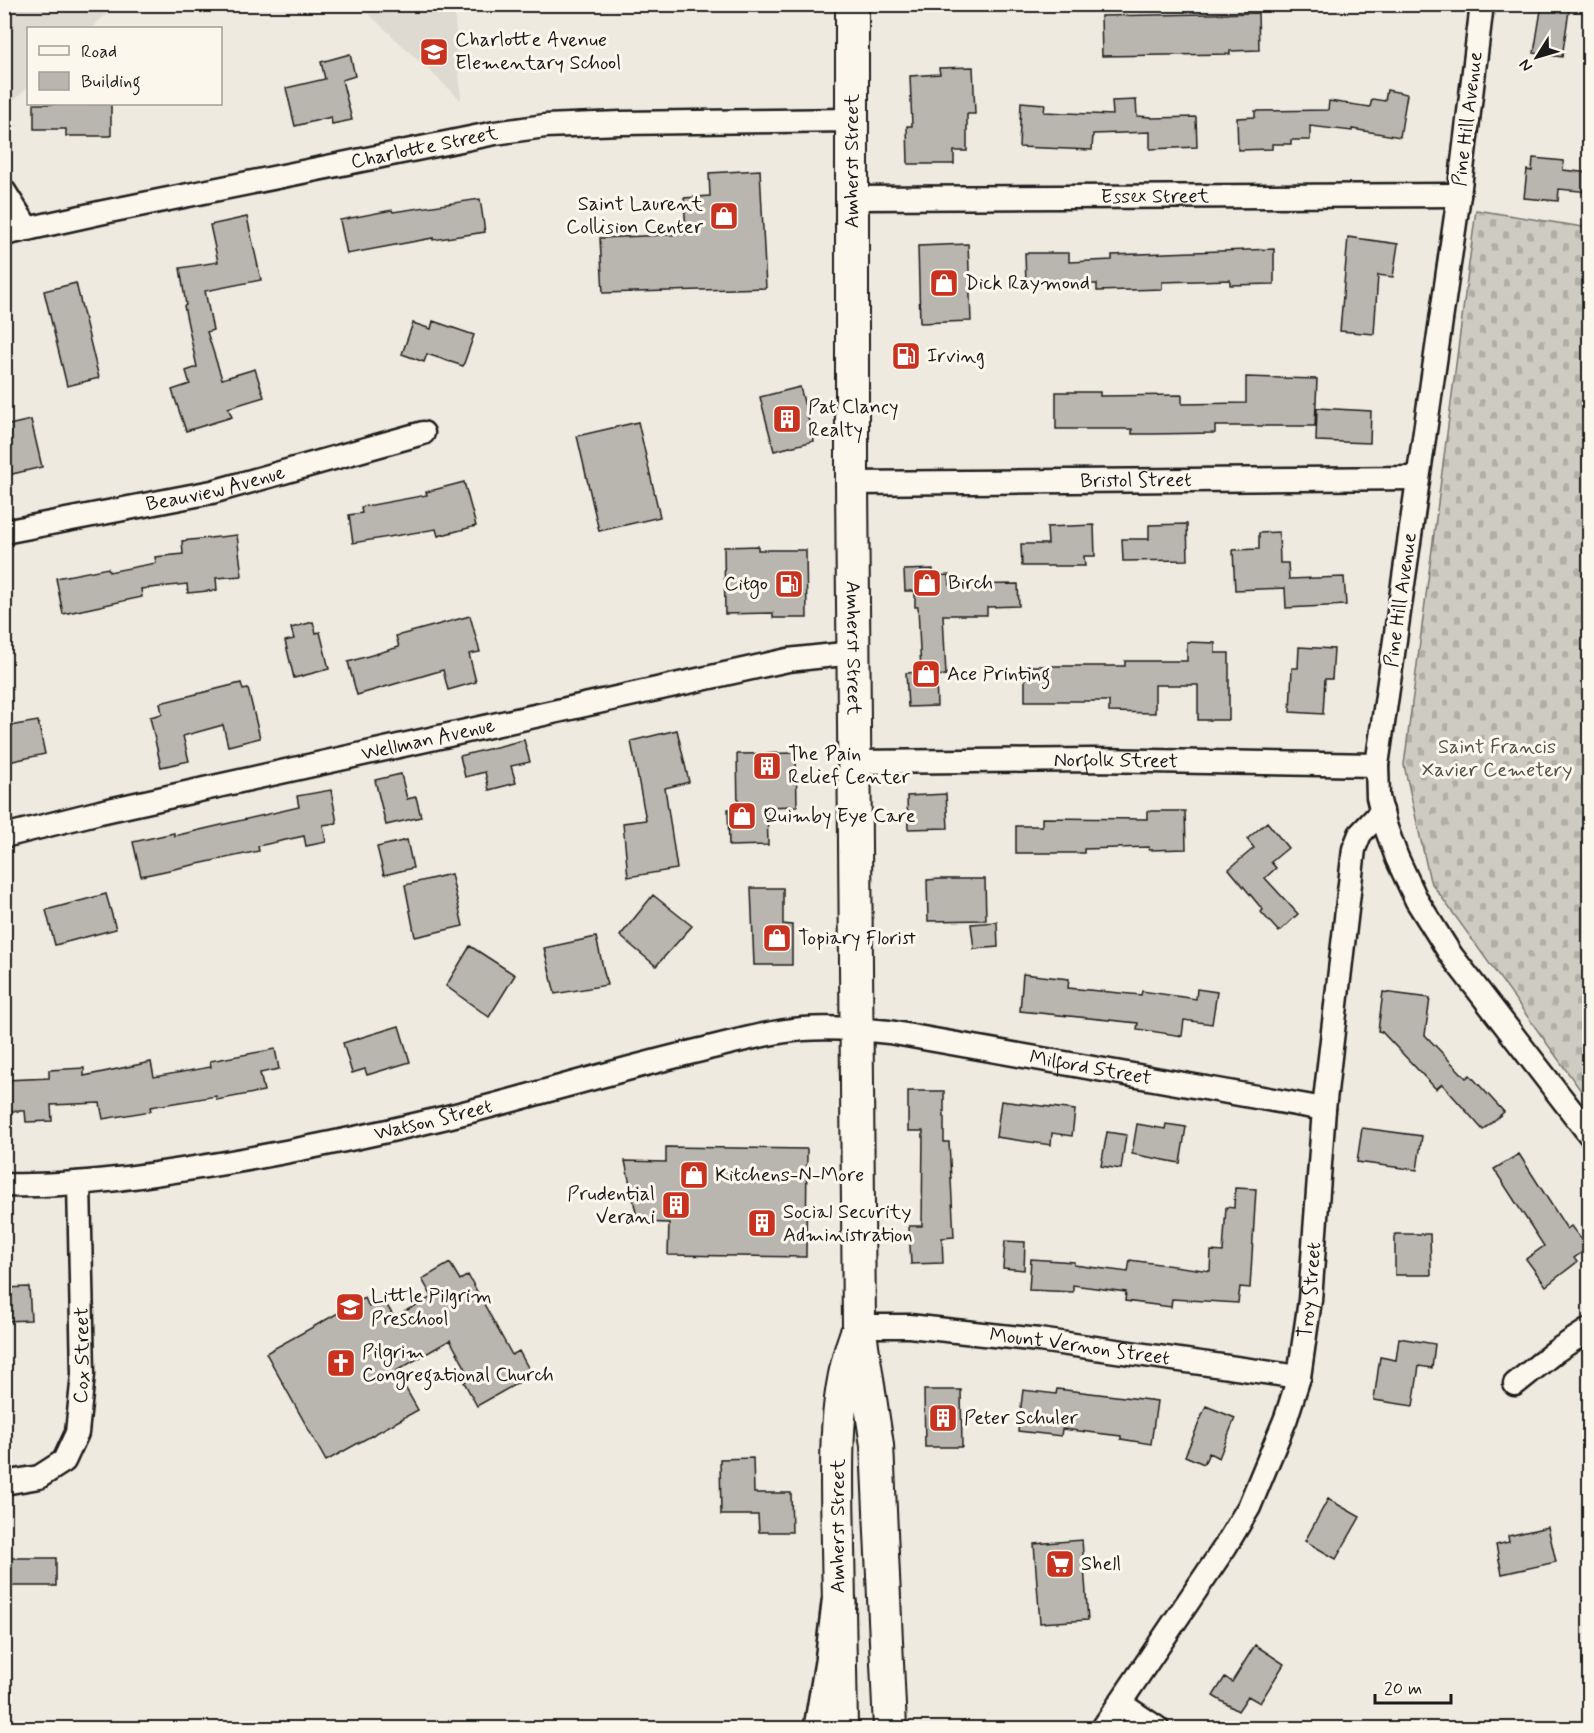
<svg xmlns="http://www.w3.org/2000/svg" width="1594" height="1733" viewBox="0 0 1594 1733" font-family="Mynerve,sans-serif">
  <defs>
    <pattern id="cemetery-stones" width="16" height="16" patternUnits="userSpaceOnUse" patternTransform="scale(1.5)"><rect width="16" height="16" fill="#ceccc2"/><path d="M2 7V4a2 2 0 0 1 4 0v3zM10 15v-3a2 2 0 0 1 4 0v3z" fill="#b0afa6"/></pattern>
  </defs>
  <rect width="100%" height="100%" fill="#eeeadf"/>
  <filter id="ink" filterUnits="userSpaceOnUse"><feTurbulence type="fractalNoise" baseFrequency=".0167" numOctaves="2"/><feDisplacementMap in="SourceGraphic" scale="12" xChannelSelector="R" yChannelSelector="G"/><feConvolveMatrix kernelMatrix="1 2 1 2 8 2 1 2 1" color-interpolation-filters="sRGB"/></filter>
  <g filter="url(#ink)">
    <path fill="#dedad1" d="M5,4H117V5L91,28H28V87L5,109Z
      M359,5H454L461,100Z"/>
    <path fill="url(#cemetery-stones)" stroke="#75746f" stroke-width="1.5" d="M1476,210L1589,228V1102L1430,881L1404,765Z"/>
    <path fill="#b9b6af" stroke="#1c1c1c" stroke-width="1.5" d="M1542,4H1570L1562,57L1534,53Z
      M1258,13L1259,50L1230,51V54L1102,56L1101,16Z
      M350,54L355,76L342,80L352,120L332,124L331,117L295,126L286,88L325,79L321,62Z
      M973,67L975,114H967V151H954V164H908L907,126H912L910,76L940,74L939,68Z
      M1387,90L1407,94L1400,137L1352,129V131L1310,126V140H1291V144H1272V149L1238,150L1237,118L1255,117V111L1328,110L1329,101L1370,107L1372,99L1385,101Z
      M1136,100L1137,116L1151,117V118L1196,117L1197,147L1150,149V132L1093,134L1092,150L1019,147L1021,102L1045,104L1044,112L1113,115L1112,101Z
      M34,104H111V136H66V129H34Z
      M1533,158L1564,161L1563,170L1590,173V192L1559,189L1558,201L1524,198L1527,170L1532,171Z
      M760,170L766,288L603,293L600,238L686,234L684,198L710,196L709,173Z
      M480,199L485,232L433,240V238L347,254L340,220L392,210L393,212Z
      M247,217L261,280L205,291L213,330L207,332L222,379L255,369L264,397L228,408L232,417L186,431L172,390L190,384L186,371L197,367L184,306L186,305L180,268L218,262L210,225Z
      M1348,237L1398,244L1393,277L1378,275L1374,334L1340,331Z
      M968,244L971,321L920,323L918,246Z
      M1274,249V284L1230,285V280L1162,282V289L1097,291V284H1026L1025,253H1069V262L1112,260V255Z
      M76,283L99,378L67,386L44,291Z
      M433,321L474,335L463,366L427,354L424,362L402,354L413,323L431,329Z
      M1246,377L1317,379L1315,426H1215V433L1152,434H1132V429H1056V392H1100V396L1182,395V404L1246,403Z
      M800,387L814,441L774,451L760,397Z
      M1317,408L1371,411L1370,443L1316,441Z
      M31,420L42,467L8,475L4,459V426Z
      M638,422L660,517L599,531L577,436Z
      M464,482L476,526L438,536L436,529L353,543L349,515L362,513L361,507L427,495L426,492Z
      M1187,524L1188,560L1123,561L1122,539H1149V525Z
      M1094,525L1095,556H1084L1085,566H1022L1021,544H1048L1047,527Z
      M1279,532L1280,563H1288L1289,579L1344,577L1346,605L1286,608L1285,588L1235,590L1233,550L1259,549V533Z
      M237,535L242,576L216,578L217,590L188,593L187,584L141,589L142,597L63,614L56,578L108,568L109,572L156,563L155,557L183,554L182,541Z
      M758,546V550H806L807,618H773V613L725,614L724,547Z
      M933,569V576L949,575L950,585L1018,584L1019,606L987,607V615H943L946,675L936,676L937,706L908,707L906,673L921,672L918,607H915V591H905L904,570Z
      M470,616L480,652L469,654L476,682L448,690L443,670L357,695L348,662L399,647L396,636Z
      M313,622L316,633L320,632L329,669L294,678L285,641L294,639L291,628Z
      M1187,642L1215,643V653H1229V720H1198V685H1155V713L1109,712V701H1025V666H1125V661H1187Z
      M1299,647L1334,649L1332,679H1325L1323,714L1290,712L1292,668H1298Z
      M241,683L243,690L248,689L260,738L228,746L223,725L183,736L189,761L161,767L150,717L162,714L160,703Z
      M38,721L45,754L4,763V727Z
      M677,730L689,782L665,788L677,869L628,877L623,823L646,820L631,741Z
      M524,740L530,762L511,766L516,783L489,790L485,772L465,777L460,756Z
      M796,753L797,806L767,807L768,845L729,846L728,809H738L737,754Z
      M401,774L407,799L416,797L421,817L386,825L375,780Z
      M331,790L337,823L323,825L326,842L306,846L304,836L258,846L259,851L141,876L133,842L174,833V836L299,807L297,796Z
      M946,794L948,828L908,829L907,796Z
      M1147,811H1185L1186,849L1149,850V847L1084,849V853H1016V826H1042V818L1147,819Z
      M1267,822L1288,848L1271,862L1276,868L1265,878L1298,914L1279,932L1261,912L1263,910L1229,869L1254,848L1247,839Z
      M407,840L413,868L384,875L377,847Z
      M451,874L463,926L415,937L405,885Z
      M940,879H985L986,920L928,921L927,880Z
      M751,888H783V924L792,925V965H754Z
      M106,894L116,929L55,945L46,910Z
      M653,895L692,926L656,966L620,936Z
      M997,922L998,947L974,949L971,924Z
      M596,937L607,985L555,994L544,948Z
      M470,946L515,975L489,1017L446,986Z
      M1023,974L1069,979L1068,988L1141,995L1142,991L1196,999L1197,989L1217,992L1212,1024L1184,1020L1182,1036L1137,1029L1138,1023L1020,1011Z
      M1383,992L1430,998L1425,1035L1466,1078L1470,1075L1504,1112L1483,1130L1442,1084L1436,1089L1382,1032L1378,1031Z
      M399,1026L410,1062L367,1075L365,1069L352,1073L343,1043Z
      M275,1049L279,1069L260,1073L264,1091L217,1100L216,1096L150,1107L151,1111L103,1119L100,1103L51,1105L52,1121L26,1122L25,1111H7L6,1080L49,1078V1070L84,1068V1076L151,1062L154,1077L211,1067L210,1061Z
      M908,1091H944V1142H949L954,1237L942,1238L943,1263L911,1264L909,1226H922L923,1131H908Z
      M1001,1101L1075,1110L1072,1136L1052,1133L1051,1145L996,1137Z
      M1137,1124L1165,1129L1166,1124L1186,1127L1180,1163L1132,1154Z
      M1362,1128L1422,1136L1417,1170L1357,1162Z
      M1107,1132L1126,1135L1121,1169L1101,1166Z
      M666,1147L807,1149L806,1257L668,1255L669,1223L638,1222L625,1161L666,1162Z
      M1519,1154L1567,1229L1571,1226L1588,1248L1574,1258L1577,1262L1546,1286L1526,1259L1544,1246L1494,1169Z
      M1235,1188L1256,1189L1250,1288L1240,1287L1238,1303L1172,1299L1171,1307L1125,1301L1126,1292L1073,1285V1292L1029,1290L1031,1259L1074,1262V1265L1128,1272L1130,1260L1210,1271L1211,1251L1223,1252L1226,1207L1234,1208Z
      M1395,1234H1430L1431,1275H1395Z
      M1005,1241L1025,1242L1024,1270L1003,1268Z
      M450,1263L460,1280L468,1275L512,1355L519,1351L532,1375L477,1406L464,1382L471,1378L450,1340L396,1371L418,1410L326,1461L266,1353L365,1298L369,1307L383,1299L394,1317L432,1297L422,1279Z
      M29,1287L31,1320L4,1321V1288Z
      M1399,1338L1435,1344L1432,1368L1419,1366L1413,1406L1374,1400L1380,1357L1396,1360Z
      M1057,1389L1157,1401L1151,1444L1121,1439V1436L1062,1429L1061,1436L1018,1431L1023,1390L1056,1394Z
      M924,1390H961L962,1447H925Z
      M1206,1406L1235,1418L1219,1458L1209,1453L1204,1464L1185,1456Z
      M753,1458L754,1493H791L792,1532H759L758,1515H721L720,1459Z
      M1328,1499L1360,1517L1336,1559L1305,1541Z
      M1548,1527L1556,1562L1502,1574L1496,1545L1509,1542L1508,1536Z
      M1082,1540L1088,1620L1040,1623L1034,1544Z
      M4,1558H56V1586H4Z
      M1255,1645L1284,1664L1260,1703L1248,1696L1238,1711L1213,1696L1225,1677L1232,1682Z"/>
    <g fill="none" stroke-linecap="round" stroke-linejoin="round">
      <g stroke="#1c1c1c" stroke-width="27">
        <g id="street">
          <path d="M1482,4L1459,195L1377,765L1378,797L1385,825L1397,858L1417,901L1451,955L1590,1135"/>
          <path d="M4,191L28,229"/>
          <path id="s1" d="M852,198L1459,195"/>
          <path id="s2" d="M4,234L104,212L446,143L495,133L545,126L621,123L851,120"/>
          <path id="s3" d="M852,483L1418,478"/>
          <path id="s4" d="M4,532L212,492L423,433"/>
          <path id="s5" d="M854,762L1094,760L1377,765"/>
          <path id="s6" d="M4,836L100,812L788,660L853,653"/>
          <path id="s7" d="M4,1185C78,1187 152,1175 225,1163C322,1146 418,1126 513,1100C575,1083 638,1065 701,1050C734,1042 768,1032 803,1029C831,1027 860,1029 889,1032L1324,1109"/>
          <path id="s8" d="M859,1326H909L1039,1340L1299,1377"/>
          <path d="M1515,1384L1556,1351L1590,1329"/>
          <path id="s9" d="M4,1483L39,1477L64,1461L77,1433L83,1374L79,1183"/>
          <path d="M1121,1704L1157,1728"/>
          <path id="s10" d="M1103,1728L1225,1547L1249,1507L1286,1418L1299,1377L1310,1300L1324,1109L1354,849L1360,834L1382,811"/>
        </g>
      </g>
      <g stroke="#1c1c1c" stroke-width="36">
        <g id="secondary">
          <path id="s11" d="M852,4V483L859,1326L877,1445L890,1728"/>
          <path d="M841,1728C840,1667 839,1606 838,1545C837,1476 832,1401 856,1335"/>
        </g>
      </g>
      <g stroke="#1c1c1c" stroke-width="38">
        <path id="primary" d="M821,1728L832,1662L839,1603"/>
      </g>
      <use href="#street" stroke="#fbf7ec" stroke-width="22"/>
      <use href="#secondary" stroke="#fbf7ec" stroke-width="32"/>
      <use href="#primary" stroke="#fbf7ec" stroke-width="33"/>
    </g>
  </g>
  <defs>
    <g id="school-square" transform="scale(1.5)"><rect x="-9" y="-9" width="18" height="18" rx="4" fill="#c8321e" stroke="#fbf7ec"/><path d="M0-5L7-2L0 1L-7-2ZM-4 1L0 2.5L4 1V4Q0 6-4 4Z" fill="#fff"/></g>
    <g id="shop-square" transform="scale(1.5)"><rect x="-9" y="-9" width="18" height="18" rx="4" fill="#c8321e" stroke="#fbf7ec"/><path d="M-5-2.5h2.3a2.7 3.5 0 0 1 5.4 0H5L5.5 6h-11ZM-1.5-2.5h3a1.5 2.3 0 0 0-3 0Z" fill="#fff"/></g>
    <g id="fuel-square" transform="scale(1.5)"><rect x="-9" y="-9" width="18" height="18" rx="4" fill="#c8321e" stroke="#fbf7ec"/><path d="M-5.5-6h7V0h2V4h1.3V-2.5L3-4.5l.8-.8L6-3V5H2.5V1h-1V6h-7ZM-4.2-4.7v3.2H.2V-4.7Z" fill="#fff"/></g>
    <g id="building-square" transform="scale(1.5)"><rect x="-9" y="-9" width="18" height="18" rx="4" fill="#c8321e" stroke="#fbf7ec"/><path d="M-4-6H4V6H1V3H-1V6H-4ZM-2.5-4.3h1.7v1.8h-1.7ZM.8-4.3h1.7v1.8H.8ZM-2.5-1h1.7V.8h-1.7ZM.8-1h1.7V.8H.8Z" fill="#fff"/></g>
    <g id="church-square" transform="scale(1.5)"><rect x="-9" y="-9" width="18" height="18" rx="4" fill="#c8321e" stroke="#fbf7ec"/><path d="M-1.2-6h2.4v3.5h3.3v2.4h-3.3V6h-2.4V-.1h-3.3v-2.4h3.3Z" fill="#fff"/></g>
    <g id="supermarket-square" transform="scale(1.5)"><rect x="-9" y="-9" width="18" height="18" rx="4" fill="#c8321e" stroke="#fbf7ec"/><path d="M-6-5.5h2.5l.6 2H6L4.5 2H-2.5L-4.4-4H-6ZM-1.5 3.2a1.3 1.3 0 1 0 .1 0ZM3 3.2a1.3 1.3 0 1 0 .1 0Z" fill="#fff"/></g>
  </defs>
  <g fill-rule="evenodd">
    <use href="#school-square" x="434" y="52"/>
    <use href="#shop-square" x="724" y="216"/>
    <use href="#shop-square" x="944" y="283"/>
    <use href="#fuel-square" x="906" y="356"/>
    <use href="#building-square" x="787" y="419"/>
    <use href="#shop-square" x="927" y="583"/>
    <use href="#fuel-square" x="789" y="584"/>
    <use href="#shop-square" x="926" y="674"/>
    <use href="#building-square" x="767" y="766"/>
    <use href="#shop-square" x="742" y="816"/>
    <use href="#shop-square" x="777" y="938"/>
    <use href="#shop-square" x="694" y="1175"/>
    <use href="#building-square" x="676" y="1205"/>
    <use href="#building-square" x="762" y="1223"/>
    <use href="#school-square" x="350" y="1307"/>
    <use href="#church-square" x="341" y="1363"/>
    <use href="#building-square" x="943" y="1418"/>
    <use href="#supermarket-square" x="1060" y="1564"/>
  </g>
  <g text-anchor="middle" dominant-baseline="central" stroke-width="6" stroke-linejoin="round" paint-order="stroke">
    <g font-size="20" fill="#1c1c1c" stroke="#fbf7ec" text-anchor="start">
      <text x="455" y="40">Charlotte Avenue<tspan x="455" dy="23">Elementary School</tspan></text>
      <text x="703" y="204" text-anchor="end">Saint Laurent<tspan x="703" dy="23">Collision Center</tspan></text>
      <text x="965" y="283">Dick Raymond</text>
      <text x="927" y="356">Irving</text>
      <text x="808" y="407">Pat Clancy<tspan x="808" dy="23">Realty</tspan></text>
      <text x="948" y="583">Birch</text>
      <text x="768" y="584" text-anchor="end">Citgo</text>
      <text x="947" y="674">Ace Printing</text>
      <text x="788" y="754">The Pain<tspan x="788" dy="23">Relief Center</tspan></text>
      <text x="763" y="816">Quimby Eye Care</text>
      <text x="798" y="938">Topiary Florist</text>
      <text x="715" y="1175">Kitchens-N-More</text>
      <text x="655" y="1194" text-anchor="end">Prudential<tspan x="655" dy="23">Verani</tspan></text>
      <text x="783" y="1212">Social Security<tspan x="783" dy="23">Administration</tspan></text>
      <text x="371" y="1296">Little Pilgrim<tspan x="371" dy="23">Preschool</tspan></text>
      <text x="362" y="1352">Pilgrim<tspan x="362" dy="23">Congregational Church</tspan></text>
      <text x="964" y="1418">Peter Schuler</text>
      <text x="1081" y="1564">Shell</text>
    </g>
    <g font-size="20" fill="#1c1c1c" stroke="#fbf7ec">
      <text transform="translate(1468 119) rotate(-83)">Pine Hill Avenue</text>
      <text stroke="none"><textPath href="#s2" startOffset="429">Charlotte Street</textPath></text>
      <text transform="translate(852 161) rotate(-90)">Amherst Street</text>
      <text stroke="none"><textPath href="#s1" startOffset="303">Essex Street</textPath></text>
      <text stroke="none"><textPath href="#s3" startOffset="284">Bristol Street</textPath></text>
      <text stroke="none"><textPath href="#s4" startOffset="216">Beauview Avenue</textPath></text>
      <text transform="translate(1401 600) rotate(-82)">Pine Hill Avenue</text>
      <text stroke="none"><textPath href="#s11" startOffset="644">Amherst Street</textPath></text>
      <text stroke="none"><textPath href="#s6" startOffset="435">Wellman Avenue</textPath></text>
      <text stroke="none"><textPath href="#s5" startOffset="262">Norfolk Street</textPath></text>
      <text stroke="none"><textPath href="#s7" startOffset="1107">Milford Street</textPath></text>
      <text stroke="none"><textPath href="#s7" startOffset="435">Watson Street</textPath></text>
      <text stroke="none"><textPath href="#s10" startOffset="492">Troy Street</textPath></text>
      <text stroke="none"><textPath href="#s8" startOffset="222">Mount Vernon Street</textPath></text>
      <text stroke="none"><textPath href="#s9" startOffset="174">Cox Street</textPath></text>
      <text transform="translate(838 1526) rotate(-90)">Amherst Street</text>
    </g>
    <g font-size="20" fill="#51514e" stroke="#fbf7ec">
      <text x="1497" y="747">Saint Francis<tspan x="1497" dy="23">Xavier Cemetery</tspan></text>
    </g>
  </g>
  <rect width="1594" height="1733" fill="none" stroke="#fbf7ec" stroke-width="24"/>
  <rect x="12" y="12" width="1570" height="1709" fill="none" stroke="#1c1c1c" stroke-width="2" filter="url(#ink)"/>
  <rect x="27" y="27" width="195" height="78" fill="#fbf7ec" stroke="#a29f99" stroke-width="1.5"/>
  <rect x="39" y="46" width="30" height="9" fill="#fbf7ec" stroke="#a29f99" stroke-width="1.5"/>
  <text x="81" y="57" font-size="18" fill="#1c1c1c">Road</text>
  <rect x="39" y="72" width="30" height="18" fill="#b9b6af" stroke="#a29f99" stroke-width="1.5"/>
  <text x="81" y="87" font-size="18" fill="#1c1c1c">Building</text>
  <g transform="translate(1537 57) rotate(233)" stroke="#fbf7ec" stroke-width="4.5" paint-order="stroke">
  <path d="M0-4.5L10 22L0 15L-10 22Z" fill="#1c1c1c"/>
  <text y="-9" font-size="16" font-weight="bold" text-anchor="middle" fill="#1c1c1c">N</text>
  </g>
  <path d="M1375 1694v9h76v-9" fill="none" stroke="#1c1c1c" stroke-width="3"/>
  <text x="1384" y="1694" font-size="18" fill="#1c1c1c" stroke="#fbf7ec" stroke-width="4.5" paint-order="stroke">20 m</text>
</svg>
